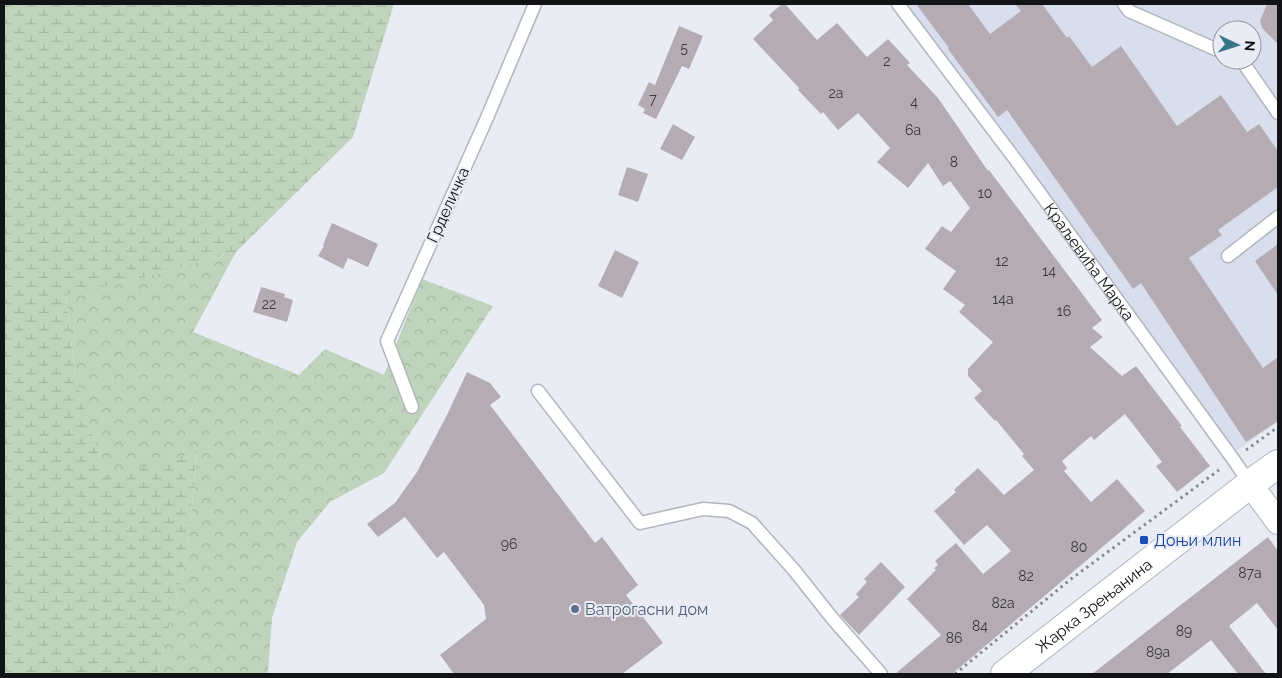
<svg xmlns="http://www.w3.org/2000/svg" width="1282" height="678" viewBox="0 0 1282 678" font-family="Raleway,sans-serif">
  <defs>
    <pattern id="forest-crowns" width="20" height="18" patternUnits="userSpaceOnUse" patternTransform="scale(1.25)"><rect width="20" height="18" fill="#bfd4bc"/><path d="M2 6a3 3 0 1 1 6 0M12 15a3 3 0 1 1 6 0" fill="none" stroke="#a3b5a1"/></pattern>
    <pattern id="wetland-marsh" width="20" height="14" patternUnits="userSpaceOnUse" patternTransform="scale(1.25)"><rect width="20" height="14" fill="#bfd4bc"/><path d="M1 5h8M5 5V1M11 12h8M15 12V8" fill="none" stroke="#a3b5a1"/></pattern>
  </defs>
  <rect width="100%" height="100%" fill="#e9ecf5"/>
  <path fill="#d8deed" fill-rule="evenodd" d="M905,4H1278V422L1235,452ZM1222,30H1252V60H1222Z"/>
  <path fill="url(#forest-crowns)" d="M236,252L193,332L299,375L325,349L384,375L422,279L493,306L384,473L330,502L297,542L272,618L268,674H157L187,556L197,453L106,479L75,376L66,294L146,277Z"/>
  <path fill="url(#wetland-marsh)" d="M4,4H394L353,137L236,252L146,277L66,295L75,376L106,478L197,452L187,556L157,674H4Z"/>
  <path fill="#b4acb2" d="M782,4H785L817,40L837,23L867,57L888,39L910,63L907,65L938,98L988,171L989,170L1102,320L1092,328L1103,337L1090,347L1122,376L1136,366L1182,426L1180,427L1210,466L1177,492L1156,466L1162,462L1125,414L1094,440L1091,436L1062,461L1067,468L1064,471L1091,502L1117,479L1145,511L952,674H895L941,635L907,599L936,570L934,568L938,565L935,561L956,543L983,574L1011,551L987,525L964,545L934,511L956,492L954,490L957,487L978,468L1004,495L1034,470L1022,456L1024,454L996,420L995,421L974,398L982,391L968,376V369L993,342L959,312L965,305L943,289L956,271L925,249L942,226L951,232L970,208L950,181L943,186L928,163L908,188L877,162L890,148L858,113L838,130L823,112L821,114L798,90L799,88L753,39L773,20L769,15Z
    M916,4H968L990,34L1021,11L1015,4H1042L1067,38L1069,36L1092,67L1121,46L1177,126L1221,95L1247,132L1259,124L1278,151V187L1218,230L1222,235L1189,258L1263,368L1278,357V421L1246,442L1141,283L1133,289L1007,110L998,117L948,49L949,48Z
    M1267,4H1278V44L1262,28L1260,21Z
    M679,26L703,36L689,69L682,66L656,119L643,113L645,109L638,105L649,82L655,85Z
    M673,124L695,137L682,160L660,149Z
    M627,167L648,174L638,202L618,195Z
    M332,223L378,244L368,267L348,258L343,269L318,256L324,246L323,245Z
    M1278,244V295L1255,261Z
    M615,250L639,262L622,298L598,286Z
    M261,287L285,294L284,297L293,300L287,322L253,312Z
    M467,372L490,383L501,397L490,405L595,543L602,537L638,585L626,595L663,643L622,674H454L440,655L486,619L484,605L444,552L437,558L405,517L378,537L367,524L395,503L417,472L447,415Z
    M1268,537L1278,551V630L1257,603L1229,626L1266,674H1238L1211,640L1167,674H1092Z
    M881,562L905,587L859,635L840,615L859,597L856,594L867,582L864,579Z"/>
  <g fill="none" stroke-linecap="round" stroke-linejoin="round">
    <g stroke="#b2b5bd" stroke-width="15">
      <g id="service">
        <path id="s1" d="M898,4L1018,163L1233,459L1250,484"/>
        <path d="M1124,4L1129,11L1222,52"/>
        <path d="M1240,60L1242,61L1278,113"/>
        <path d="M1228,256L1278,217"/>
        <path d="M538,391L640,523L703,509L729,511L752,523L794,570L832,618L881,674"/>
        <path d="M412,407L387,341L486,120L535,4"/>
      </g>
    </g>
    <g stroke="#b2b5bd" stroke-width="26">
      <path id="minor" d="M1250,484L1278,522"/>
    </g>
    <g stroke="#b2b5bd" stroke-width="30">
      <g id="tertiary">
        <path id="s2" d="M1005,674L1250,484L1278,464"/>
      </g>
    </g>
    <path stroke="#888a90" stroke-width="3" stroke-dasharray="2.5 4" stroke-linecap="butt" d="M1246,450L1278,427
      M955,674L1071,579L1219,470"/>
    <use href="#service" stroke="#fff" stroke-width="12"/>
    <use href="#minor" stroke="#fff" stroke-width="24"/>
    <use href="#tertiary" stroke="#fff" stroke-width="28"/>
  </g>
  <rect fill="#1a4fb4" stroke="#e9ecf5" stroke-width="2" x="1139" y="535" width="10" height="10" rx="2.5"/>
  <circle fill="#5c6f8a" stroke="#e9ecf5" stroke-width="2" cx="575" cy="609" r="5"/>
  <g text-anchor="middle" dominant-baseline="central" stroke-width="4" stroke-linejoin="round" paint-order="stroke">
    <g font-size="14" fill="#3a393d">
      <text x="684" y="48">5</text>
      <text x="887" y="61">2</text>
      <text x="836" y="93">2a</text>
      <text x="653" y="99">7</text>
      <text x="914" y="102">4</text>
      <text x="913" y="130">6a</text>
      <text x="954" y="162">8</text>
      <text x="985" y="193">10</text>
      <text x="1002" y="261">12</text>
      <text x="1049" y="271">14</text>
      <text x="1003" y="299">14a</text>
      <text x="269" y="304">22</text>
      <text x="1064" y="311">16</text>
      <text x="509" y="544">96</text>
      <text x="1079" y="547">80</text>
      <text x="1250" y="573">87a</text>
      <text x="1026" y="576">82</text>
      <text x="1003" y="603">82a</text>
      <text x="980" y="626">84</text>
      <text x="1184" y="631">89</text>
      <text x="954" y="638">86</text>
      <text x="1158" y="652">89a</text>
    </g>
    <g font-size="16" fill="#121316" stroke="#e9ecf5">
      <text transform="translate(448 205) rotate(-66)">Грделичка</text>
      <text stroke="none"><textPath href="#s1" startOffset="321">Краљевића Марка</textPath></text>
      <text stroke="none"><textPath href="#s2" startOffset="112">Жарка Зрењанина</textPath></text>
    </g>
    <g font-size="16" fill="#164399" stroke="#e9ecf5" text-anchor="start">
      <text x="1154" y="540">Доњи млин</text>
    </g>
    <g font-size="16" fill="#4e5e75" stroke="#e9ecf5" text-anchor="start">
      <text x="585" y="609">Ватрогасни дом</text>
    </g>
  </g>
  <rect width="1282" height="678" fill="none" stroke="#121316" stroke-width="10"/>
  <g transform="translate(1237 45) rotate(94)"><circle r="24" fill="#e9ecf5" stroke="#93959c"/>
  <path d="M0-4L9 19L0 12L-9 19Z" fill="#347688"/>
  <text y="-8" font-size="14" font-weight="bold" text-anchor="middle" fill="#121316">N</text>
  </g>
</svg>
